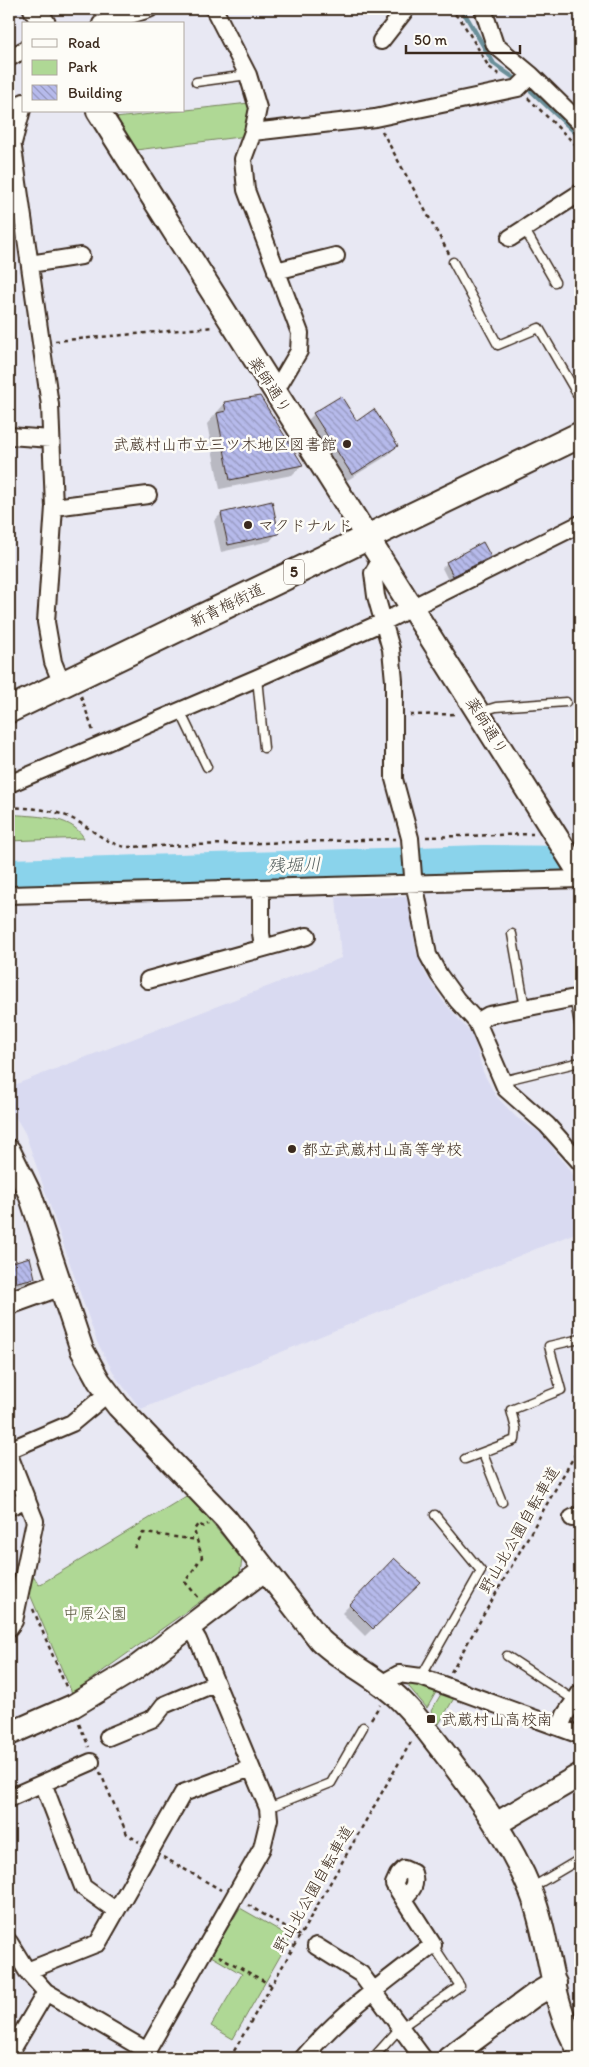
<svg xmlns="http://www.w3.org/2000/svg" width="589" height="2067" viewBox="0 0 589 2067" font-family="Itim,'Klee One',sans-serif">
  <defs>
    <pattern id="building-back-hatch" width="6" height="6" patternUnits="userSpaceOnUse" patternTransform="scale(1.25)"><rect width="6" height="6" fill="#b6baeb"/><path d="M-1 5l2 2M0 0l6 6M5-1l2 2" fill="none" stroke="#9597be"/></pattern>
  </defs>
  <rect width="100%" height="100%" fill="#e8e8f3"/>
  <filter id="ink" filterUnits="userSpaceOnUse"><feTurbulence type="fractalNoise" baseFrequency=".02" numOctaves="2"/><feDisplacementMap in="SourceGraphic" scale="10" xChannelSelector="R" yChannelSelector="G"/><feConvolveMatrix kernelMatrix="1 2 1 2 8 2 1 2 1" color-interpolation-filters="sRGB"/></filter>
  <g filter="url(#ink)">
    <path fill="#d9daf1" d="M336,897H409L416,951L426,975L443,1001L473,1036L483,1072L496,1096L516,1117L542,1134L580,1184V1231L141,1409L116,1377L97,1342L25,1133L9,1106V1087L341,958Z"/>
    <path fill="#afd895" stroke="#75815a" d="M249,103L247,136L136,150L115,118Z
      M9,814C33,817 70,814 84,838L9,841Z
      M188,1495L242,1559L240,1573L72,1693L29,1592L33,1575L39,1585Z
      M409,1683L439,1687L427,1708L409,1687Z
      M444,1689L457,1693L439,1724L431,1711Z
      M240,1908L291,1937L233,2039L211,2026L242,1974L211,1956Z"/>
    <path fill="#0003" d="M341,398L356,422L397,446L387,456L341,484L304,424L314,414Z
      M225,403L302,465L292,475L220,489L207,424Z
      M221,514L277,533L270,541L221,552L214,521Z
      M489,557L484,562L448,580L442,568L447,563Z
      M29,1259L34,1277L29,1282L9,1287V1264Z
      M394,1560L419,1583L365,1636L342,1613Z"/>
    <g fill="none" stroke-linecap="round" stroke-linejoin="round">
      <path stroke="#6a8f99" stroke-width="4.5" d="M457,9L466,16L494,64L520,82
        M526,86L580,137"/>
      <path stroke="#8ad3eb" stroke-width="28" d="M9,873L484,859L580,860"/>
    </g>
    <path fill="url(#building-back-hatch)" stroke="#3b2a1e" d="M260,396L303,465L230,480L217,413L226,411L224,402Z
      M341,396L357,421L374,409L398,446L352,475L313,413Z
      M272,501L279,534L228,545L221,513Z
      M483,542L491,557L453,576L446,562Z
      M30,1257L35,1278L9,1284V1263Z
      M394,1558L421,1583L373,1629L349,1605Z"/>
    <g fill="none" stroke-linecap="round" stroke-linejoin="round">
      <g stroke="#3b2a1e" stroke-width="11">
        <path id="lane" d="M196,82L248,75
          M525,230L555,282
          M453,262L498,345L539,328L580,399
          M257,678L264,748
          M180,711L207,767
          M480,712L496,707L566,702
          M512,934L525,1008
          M574,998L580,1028
          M502,1081L580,1062
          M483,1454L502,1502
          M465,1459L515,1440L516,1429L511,1410L561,1390L549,1346L580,1339
          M578,1581L580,1580
          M507,1656L574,1700
          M421,1677L481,1571L435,1515
          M268,1808L331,1783L363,1727
          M531,1888L580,1859
          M311,2049L322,2058
          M373,2058L400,2028L460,1986L433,1945"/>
      </g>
      <g stroke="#3b2a1e" stroke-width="20">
        <path id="street" d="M214,9L248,75L258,108L253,132L243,159L246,190L300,333L299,351L275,392
          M483,9L495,45L531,75L580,123
          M101,24L149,9
          M381,41L406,9
          M9,58L24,50
          M253,132L375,118L518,88L531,75
          M13,148L50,405L54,507L46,622L53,662L62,684
          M9,158L24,102
          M510,238L580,193
          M30,264L81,256
          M276,271L336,256
          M9,436L51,439
          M54,507L148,495
          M381,560L373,573L376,596L391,649L394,681V779L410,838L413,876L428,955L439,975L457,1000L477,1022L506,1089L547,1125L580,1162
          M9,784L257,678L385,621L580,524
          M261,889V933L263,948
          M9,895L580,879
          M148,980L307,936
          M477,1022L489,1015L580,997
          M9,1450L72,1423L108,1393
          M9,1455L35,1521L14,1621L9,1628
          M9,1507L27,1499
          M572,1518L580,1515
          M381,1684L399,1674L421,1677L580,1735
          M560,1728L565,1715L580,1693
          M108,1737L154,1718L164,1705L216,1683
          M43,1783L83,1887L115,1910
          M9,1798L91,1762
          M9,1942L27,1971L46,1992L147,2051L262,1848L269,1819L268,1808L198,1640L189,1625
          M316,1946L361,1974L423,2058
          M27,1971L98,1943L183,1793L251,1768
          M9,2055L46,1992
          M303,2058C340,2014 387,1980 433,1945L394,1884L398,1875L404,1869L413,1873C417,1885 412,1890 404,1898"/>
      </g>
      <g stroke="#3b2a1e" stroke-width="26">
        <path id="secondary" d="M35,9L44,24
          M98,111L580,874
          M9,1151L30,1194L82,1350L99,1381L118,1406L226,1519L320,1640C343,1662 373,1675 396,1696C414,1712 428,1732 443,1751C477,1795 510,1840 531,1892C551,1941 550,2007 580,2051
          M9,1303L59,1285
          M9,1734L73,1706L134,1669L264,1570
          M496,1824L580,1775
          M449,2058L533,1996L555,1983"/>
      </g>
      <g stroke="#3b2a1e" stroke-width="29">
        <path id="primary" d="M9,710L580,435"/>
      </g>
      <path stroke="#3b2a1e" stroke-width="2.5" stroke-dasharray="4 4" stroke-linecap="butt" d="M449,9L461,20L479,50
        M481,54L489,67L501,76
        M528,98L580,149
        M382,131L449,254
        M55,341L214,327
        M81,696L93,731
        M410,715L457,714
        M9,807C28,808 53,809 71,818C90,827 104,843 126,847L396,839
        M426,837L533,834
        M134,1548L143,1533L198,1540
        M198,1597L185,1582L202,1557L194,1530L198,1524L204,1527L208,1524
        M33,1609L67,1689
        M451,1672L580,1446
        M371,1719L380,1705
        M79,1724L89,1747
        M100,1772L127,1834L139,1842
        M163,1857L221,1890
        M248,1905L301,1937
        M219,1956L271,1985
        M9,1983L15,1980
        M230,2058L412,1740"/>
      <use href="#lane" stroke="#fdfcf7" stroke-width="8"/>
      <use href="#street" stroke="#fdfcf7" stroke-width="16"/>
      <use href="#secondary" stroke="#fdfcf7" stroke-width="22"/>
      <use href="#primary" stroke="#fdfcf7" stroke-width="25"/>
    </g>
  </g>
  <g fill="#3b2a1e" stroke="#fdfcf7" stroke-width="2">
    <circle cx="347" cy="444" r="5"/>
    <circle cx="248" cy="525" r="5"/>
    <circle cx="292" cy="1149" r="5"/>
    <rect x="426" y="1714" width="10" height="10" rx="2.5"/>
  </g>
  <g text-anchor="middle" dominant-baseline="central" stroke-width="5" stroke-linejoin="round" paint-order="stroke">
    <rect fill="#fdfcf7" stroke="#75695f" stroke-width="1" x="284" y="559.5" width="20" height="25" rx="4"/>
    <g font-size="15" font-weight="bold" fill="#3b2a1e">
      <text x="294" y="572">5</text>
    </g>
    <g font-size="16" fill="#3b2a1e" stroke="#fdfcf7">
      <text transform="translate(270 385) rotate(57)">薬師通り</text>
      <text transform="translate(227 605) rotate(-26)">新青梅街道</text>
      <text transform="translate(487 726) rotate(58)">薬師通り</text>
      <text transform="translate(519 1530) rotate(-60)">野山北公園自転車道</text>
      <text transform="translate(313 1889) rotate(-60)">野山北公園自転車道</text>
    </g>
    <g font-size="16" fill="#3b2a1e" stroke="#fdfcf7" text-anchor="start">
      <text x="337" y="444" text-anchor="end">武蔵村山市立三ツ木地区図書館</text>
      <text x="258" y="525">マクドナルド</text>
      <text x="302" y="1149">都立武蔵村山高等学校</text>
      <text x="441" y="1719">武蔵村山高校南</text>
    </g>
    <g font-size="16" fill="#58563c" stroke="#fdfcf7">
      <text x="95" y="1613">中原公園</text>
    </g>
    <g font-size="18" font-style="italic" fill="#535d5c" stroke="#fdfcf7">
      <text transform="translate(294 865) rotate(-2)">残堀川</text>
    </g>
  </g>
  <rect width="589" height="2067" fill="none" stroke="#fdfcf7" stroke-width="30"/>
  <rect x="15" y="15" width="559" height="2037" fill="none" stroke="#3b2a1e" stroke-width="2" filter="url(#ink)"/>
  <rect x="22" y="22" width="162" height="90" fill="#fdfcf7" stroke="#afa8a0"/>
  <rect x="32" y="39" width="25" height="8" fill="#fdfcf7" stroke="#afa8a0"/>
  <text x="68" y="48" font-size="15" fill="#3b2a1e">Road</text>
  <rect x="32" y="60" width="25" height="15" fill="#afd895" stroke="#afa8a0"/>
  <text x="68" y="72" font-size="15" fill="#3b2a1e">Park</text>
  <rect x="32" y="85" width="25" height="15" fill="url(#building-back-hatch)" stroke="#afa8a0"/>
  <text x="68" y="98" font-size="15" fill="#3b2a1e">Building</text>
  <path d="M406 45v8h114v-8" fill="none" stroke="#3b2a1e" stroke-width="2.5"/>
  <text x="414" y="45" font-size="15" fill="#3b2a1e" stroke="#fdfcf7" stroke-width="4" paint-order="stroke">50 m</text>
</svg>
